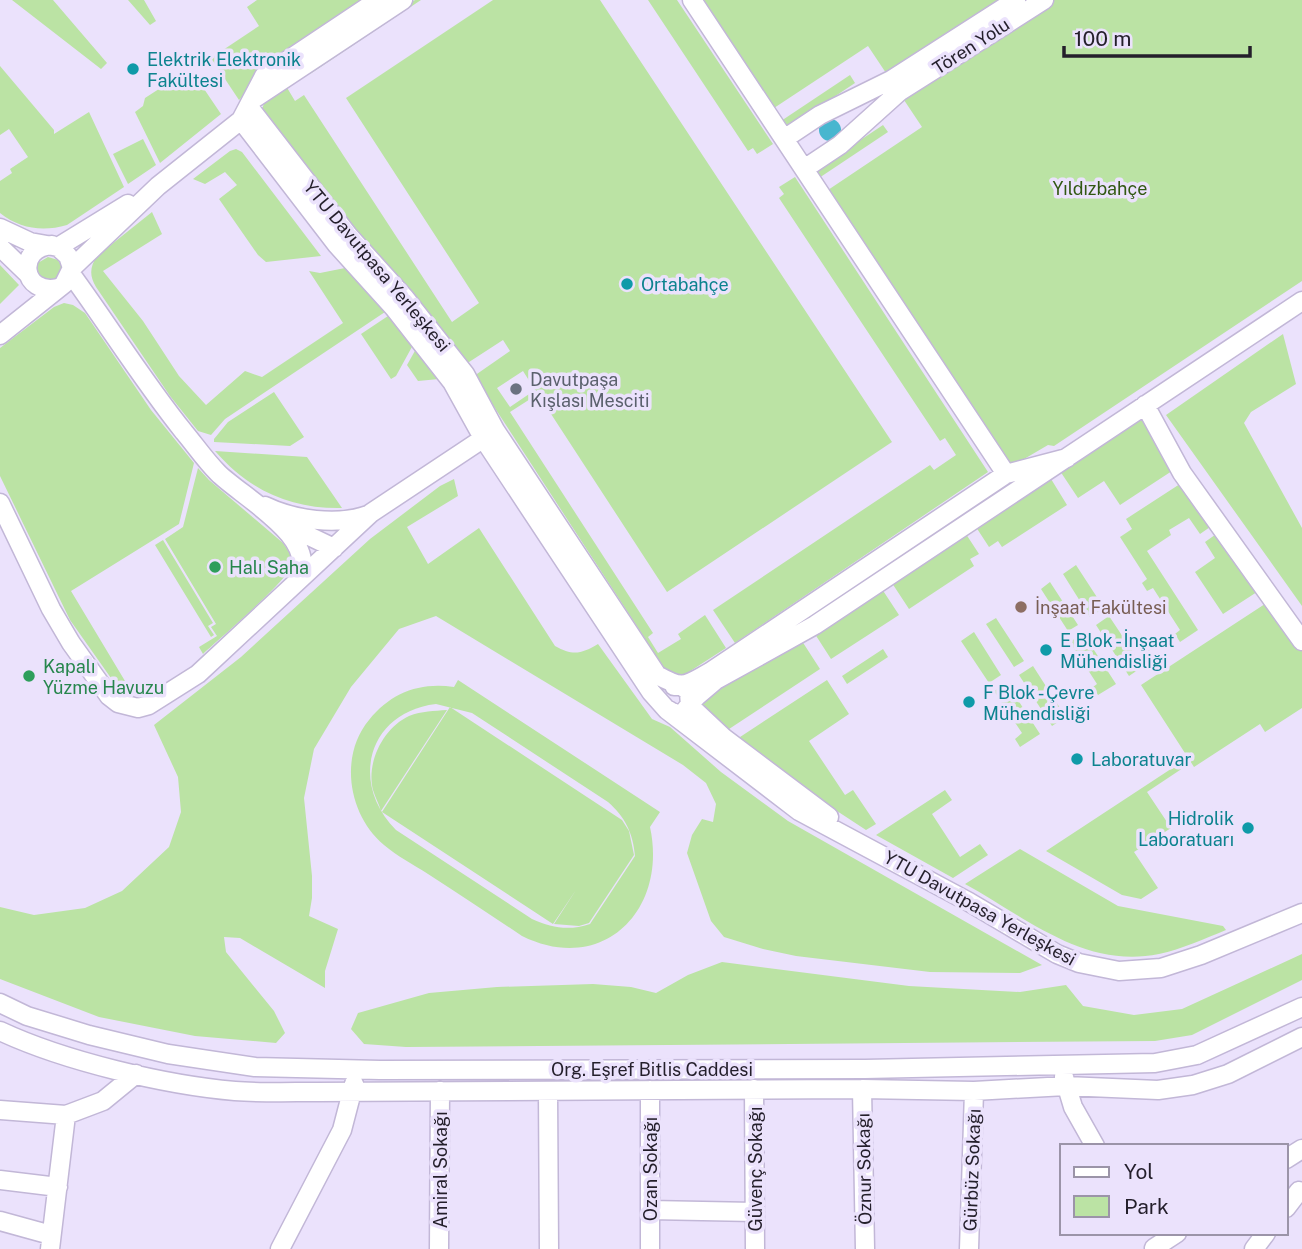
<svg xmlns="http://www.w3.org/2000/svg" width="1302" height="1249" viewBox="0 0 1302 1249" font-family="'Public Sans',sans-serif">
  <rect width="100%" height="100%" fill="#ebe2fc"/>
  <path fill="#bbe3a4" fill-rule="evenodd" d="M12,0H53L107,63L101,69Z
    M128,0H144L156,21L150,25Z
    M257,0H361L258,68L244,95L239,100L211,58L259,26L247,7Z
    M415,0H421L310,74L309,71Z
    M493,0H600L892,442L667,592L538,394L510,412L653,633L648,637L658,653L681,639L678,634L705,615L726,648L681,677L666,671L474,376L510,351L503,340L466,364L354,231L263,114C260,99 275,94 286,86L295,101L304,95L452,322L479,303L346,98ZM523,371L535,390L510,407L497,388Z
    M648,0H677L773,144L757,154L753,148L748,151Z
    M704,0H1302V281L1054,446L1048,445L1009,468L990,441L994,438L884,273L877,276L825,192L922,127L868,46L771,110L716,27L720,25Z
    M0,66L54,130V134L89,112L124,187L67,225C43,232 20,229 0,213V181L12,173L10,169L28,157L9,129L0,135Z
    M850,75L855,83L786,129L781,121Z
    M179,76L198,80L221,114L160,163L135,112L143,106L145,98Z
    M883,125L888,132L819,178L814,171Z
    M143,139L156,165L128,184L113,154Z
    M236,149L242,152L321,256L266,262L258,255L219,199L237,185L225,172L205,184L193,179L230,151Z
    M795,177L988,472L735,643L713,610L930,465L934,470L956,455L945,438L940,441L779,198L784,194L779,187Z
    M152,212L162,234L103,271L143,321L179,376L206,405L245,371L262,377L343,323L309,271L320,273L345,268L385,312L225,419L211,435L198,431L170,396L96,287C89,275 90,267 97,256Z
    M48,257L58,260L63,269L56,283L36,279V264Z
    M0,265L19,285L0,304Z
    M64,303L73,305L85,313L151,410L194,463L179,524L71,591L134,696L123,693L118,688L70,620L0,476V348L54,307Z
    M388,316L413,345L396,376L391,379L361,334Z
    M1283,334L1296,384L1251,412L1244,423L1302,528V606L1166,415Z
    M416,349L439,379L418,381L407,365Z
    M274,392L304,437L290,446L214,442V439L228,422Z
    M1143,411L1175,469L1120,505L1104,481L1078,498L1058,468Z
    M215,451L307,457L342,508C290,509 249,490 215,451Z
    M198,468L209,480L283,543C289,551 294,559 290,568C284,584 219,639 203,654L199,647L217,636L211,627L216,624L165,539L183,527Z
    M1048,474L1067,505L1002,547L998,541L989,547L974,524Z
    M454,479L458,496L407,527L428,564L479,528L555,646C573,656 581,654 598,644L652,719L670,727L721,772L788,821L1042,965L1020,973L930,972L796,956L763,949L724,937L711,921L687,853L692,835L702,819L713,822L716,804L706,783L683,765L436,616L399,629L351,687L314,749L304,798L312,876V898L309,916L338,929L325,971V988L240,938L224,937L226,952L274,1011L285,1033L276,1043L195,1036L99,1017L0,979V907L34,915L85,908L122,891L169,847L181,812L178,777L154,725L241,657L370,539L440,486Z
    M1183,482L1213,525L1200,534L1189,518L1169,530L1171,535L1147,551L1198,630L1180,642L1175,634L1180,630L1153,588L1147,591L1142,583L1147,579L1120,537L1132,529L1126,519Z
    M964,531L979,554L970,559L974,566L909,609L890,580Z
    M1219,532L1260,590L1223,614L1195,572L1215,558L1205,542Z
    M163,540L213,623L208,626L214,635L211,637L155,545Z
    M1076,565L1104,608L1090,617L1063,574Z
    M1050,582L1078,625L1068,631L1041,589Z
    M880,586L899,615L831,659L813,631Z
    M1268,602L1302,649V708L1265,732L1260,724L1194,767L1141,685Z
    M1109,616L1137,658L1149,650L1154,659L1129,676L1096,625Z
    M996,618L1024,661L1014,667L986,624Z
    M974,632L1001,675L989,683L961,641Z
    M1083,633L1116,684L1098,695L1093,687L1097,684L1070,642Z
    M800,638L820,669L726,731L697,704L718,683Z
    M883,649L888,657L847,684L842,676Z
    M1033,666L1060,708L1065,706L1070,714L1052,726L1019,675Z
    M458,680L660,812L650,827C668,910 603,976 522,936C491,915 460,895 428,874C414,865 397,856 384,845C348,815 339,756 369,720C391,693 419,682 454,687ZM436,704L472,713L608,802C625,817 633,833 635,856L590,924C569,931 552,928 532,919L396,830C349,783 368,712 436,704Z
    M827,680L849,714L809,741L845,795L853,790L876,824L866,830L811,794L737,739Z
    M1007,683L1040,734L1020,747L1015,739L1022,733L994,691Z
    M450,707L622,820L629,831L634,855L589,923L579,926L554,924L576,890L553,924L382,812Z
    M447,710L381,811C379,804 375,797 373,790C366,763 383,728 409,716C422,711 434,711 447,710Z
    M1180,763L1183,768L1147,792L1171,828L1134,852L1158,888L1141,899L1122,895L1046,851Z
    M945,790L952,800L932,814L960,857L980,844L988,855L953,878L876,835Z
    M1020,849L1118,906L1223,926L1226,930C1204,939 1182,949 1159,954C1084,969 1027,918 965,884Z
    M1302,954V980L1192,1035L1155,1041L406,1047L364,1044L351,1029L358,1013L429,993L497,987L593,984L631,987L656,993L688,975L722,962L909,986L1020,992L1066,985L1083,1006L1134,1015L1182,1009Z"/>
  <path fill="#48b6cf" d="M819 130a11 11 0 1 1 22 0a11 11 0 1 1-22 0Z"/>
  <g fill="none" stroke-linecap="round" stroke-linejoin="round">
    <g stroke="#c2b7d7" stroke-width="21">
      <path id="minor" d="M692,0L1006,474
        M252,100L403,0
        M249,107L348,235L405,298L465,374L495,430L657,675C684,690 684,686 710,672L1006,474L1067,458
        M241,120L337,245L394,308L452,382L483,438L651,692L667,710L799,811L969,902L1057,954L1079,963L1119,971L1161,968L1201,955L1302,913
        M784,139L820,115L891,80L1016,0
        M804,169L840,145L899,92L1044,0
        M0,228L30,242L58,247L68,256L72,268L64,284L0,335
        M52,245C15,248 22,296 58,288
        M0,247L28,274
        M58,247L128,204
        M72,268L158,186L241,120L264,76L378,0
        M71,274C109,326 143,381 184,432C195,445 205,460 218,473C242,497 323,540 297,580
        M1145,405L1182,473L1302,641
        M0,503L51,609L71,643L109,696L118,703L138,708L149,705L198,674L371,513L493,432
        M265,506C294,520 337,526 368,515
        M286,525L334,548
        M674,686H682L689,692L690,706
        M690,706L724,738L829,817
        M665,708L675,714L683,713L696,697L716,680L815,625L1302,301
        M0,1003L27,1016L89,1035L168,1054L255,1067L380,1070L865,1069L1155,1063L1197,1055L1302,1007
        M0,1031C64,1061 165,1085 235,1091C262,1093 290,1092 317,1092L862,1089L974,1091L1066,1086L1158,1090L1193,1085L1228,1074L1302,1037
        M1064,1077L1073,1107L1095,1146
        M754,1089L755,1249
        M862,1089L865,1249
        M650,1090V1249
        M548,1091L549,1249
        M0,1110L66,1115L103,1101L136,1074
        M1286,1159L1302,1149
        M0,1180L58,1187
        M1286,1208L1299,1191
        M650,1210L755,1212
        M0,1221L51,1235
        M1154,1248L1177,1233
        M50,1249L66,1115
        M280,1249L342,1130L354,1084
        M439,1249L440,1091
        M969,1249L974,1091
        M1254,1249L1266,1233"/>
    </g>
    <use href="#minor" stroke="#fff" stroke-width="18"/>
  </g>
  <g fill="#0f9aa8" stroke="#ebe2fc" stroke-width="2.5">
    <circle cx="133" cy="69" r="7"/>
    <circle cx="627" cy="284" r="7"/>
    <circle cx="1046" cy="650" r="7"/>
    <circle cx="969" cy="702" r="7"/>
    <circle cx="1077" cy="759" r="7"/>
    <circle cx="1248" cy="828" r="7"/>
  </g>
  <circle fill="#6b7280" stroke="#ebe2fc" stroke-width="2.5" cx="516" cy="389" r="7"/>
  <g fill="#2e9e5b" stroke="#ebe2fc" stroke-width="2.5">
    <circle cx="215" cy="567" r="7"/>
    <circle cx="29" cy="676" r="7"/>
  </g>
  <circle fill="#8d6e63" stroke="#ebe2fc" stroke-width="2.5" cx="1021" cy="607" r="7"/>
  <g text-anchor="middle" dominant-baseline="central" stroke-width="7" stroke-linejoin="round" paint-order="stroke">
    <g font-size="18" fill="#241f2b" stroke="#ebe2fc">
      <text transform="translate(971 46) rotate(-33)">Tören Yolu</text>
      <text transform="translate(377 266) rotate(50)">YTU Davutpasa Yerleşkesi</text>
      <text transform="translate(980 908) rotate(29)">YTU Davutpasa Yerleşkesi</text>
      <text x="652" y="1069">Org. Eşref Bitlis Caddesi</text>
      <text transform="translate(650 1169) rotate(-90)">Ozan Sokağı</text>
      <text transform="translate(755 1169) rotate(-90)">Güvenç Sokağı</text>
      <text transform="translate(864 1169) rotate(-91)">Öznur Sokağı</text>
      <text transform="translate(440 1170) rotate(-90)">Amiral Sokağı</text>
      <text transform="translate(972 1170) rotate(-88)">Gürbüz Sokağı</text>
    </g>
    <g font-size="18" fill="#0d838f" stroke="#ebe2fc" text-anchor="start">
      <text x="147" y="59">Elektrik Elektronik<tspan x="147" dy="21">Fakültesi</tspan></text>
      <text x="641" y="284">Ortabahçe</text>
      <text x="1060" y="640">E Blok - İnşaat<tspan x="1060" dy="21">Mühendisliği</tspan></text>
      <text x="983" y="692">F Blok - Çevre<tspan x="983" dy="21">Mühendisliği</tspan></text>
      <text x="1091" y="759">Laboratuvar</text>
      <text x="1234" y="818" text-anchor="end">Hidrolik<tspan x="1234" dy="21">Laboratuarı</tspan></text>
    </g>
    <g font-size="18" fill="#315812" stroke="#ebe2fc">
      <text x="1100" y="188">Yıldızbahçe</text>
    </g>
    <g font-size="18" fill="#5b616d" stroke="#ebe2fc" text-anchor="start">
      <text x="530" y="379">Davutpaşa<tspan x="530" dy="21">Kışlası Mesciti</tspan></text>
    </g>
    <g font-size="18" fill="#27864d" stroke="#ebe2fc" text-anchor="start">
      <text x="229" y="567">Halı Saha</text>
      <text x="43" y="666">Kapalı<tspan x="43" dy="21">Yüzme Havuzu</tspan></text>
    </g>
    <g font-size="18" fill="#785e54" stroke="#ebe2fc" text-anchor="start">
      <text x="1035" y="607">İnşaat Fakültesi</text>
    </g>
  </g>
  <rect x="1060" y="1144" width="228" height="91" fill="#ebe2fc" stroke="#9b94a8" stroke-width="2"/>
  <rect x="1074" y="1167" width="35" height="10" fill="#ffffff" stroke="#9b94a8" stroke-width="2"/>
  <text x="1124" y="1179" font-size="21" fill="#241f2b">Yol</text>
  <rect x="1074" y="1196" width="35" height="21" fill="#bbe3a4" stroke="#9b94a8" stroke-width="2"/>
  <text x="1124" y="1214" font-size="21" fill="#241f2b">Park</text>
  <path d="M1064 46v10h186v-10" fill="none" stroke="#241f2b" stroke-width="3.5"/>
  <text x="1074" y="46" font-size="21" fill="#241f2b" stroke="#ebe2fc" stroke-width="5" paint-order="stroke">100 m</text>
</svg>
